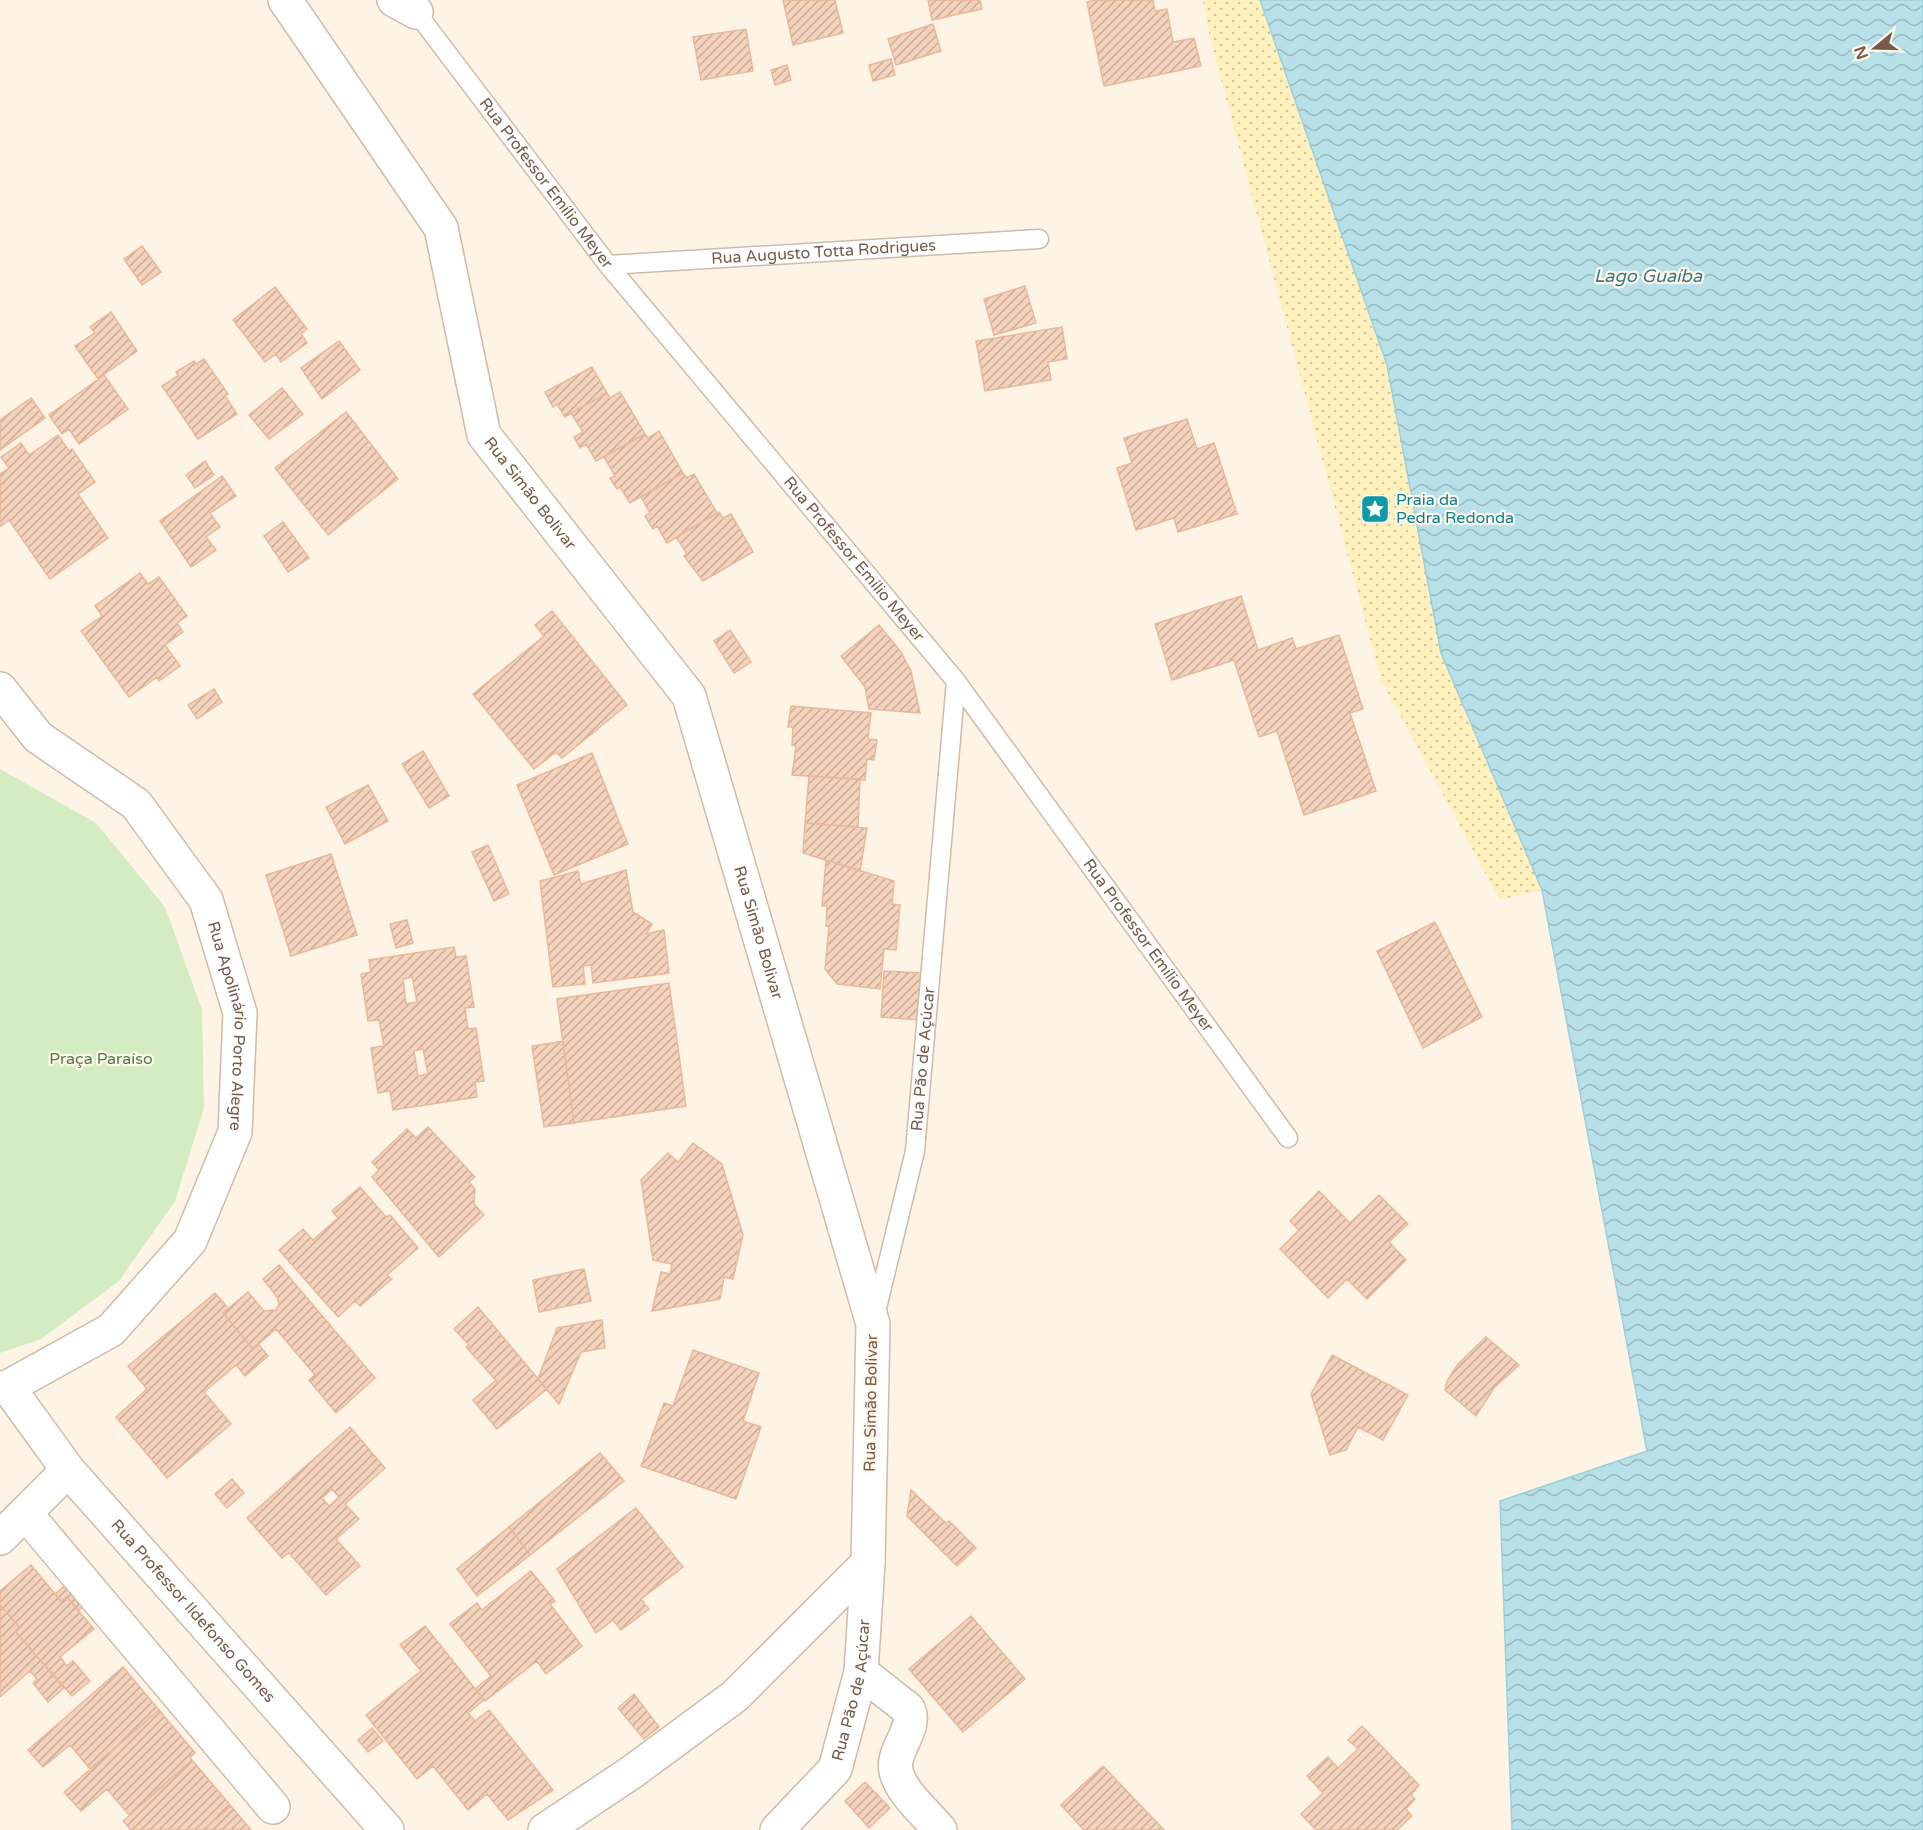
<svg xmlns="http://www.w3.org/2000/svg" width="1923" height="1830" viewBox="0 0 1923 1830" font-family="'Varela Round',sans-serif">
  <defs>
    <pattern id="sand-dots" width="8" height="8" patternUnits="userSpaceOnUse" patternTransform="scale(1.5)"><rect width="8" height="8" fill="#fef1be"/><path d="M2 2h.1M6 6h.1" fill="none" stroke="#d2c69c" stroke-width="1.8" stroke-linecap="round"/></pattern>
    <pattern id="water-waves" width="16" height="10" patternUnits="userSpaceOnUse" patternTransform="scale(1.5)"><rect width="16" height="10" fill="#b8e0e8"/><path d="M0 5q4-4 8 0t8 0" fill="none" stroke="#9ab9be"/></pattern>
    <pattern id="building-hatch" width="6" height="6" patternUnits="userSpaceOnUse" patternTransform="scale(1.5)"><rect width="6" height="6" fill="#f4d2bb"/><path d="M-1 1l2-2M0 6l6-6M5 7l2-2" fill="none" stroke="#caad9a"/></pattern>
  </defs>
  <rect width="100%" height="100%" fill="#fdf4e5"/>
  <path fill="url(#sand-dots)" d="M1203,0H1260L1387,365L1441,653L1542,890L1500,900L1381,680L1210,38Z"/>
  <path fill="#d3ecc2" d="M0,769L96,823L165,907L202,1010L204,1108L175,1201L119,1281L41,1339L0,1353Z"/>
  <path fill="url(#water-waves)" stroke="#9ed0da" stroke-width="1.5" d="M1260,0H1923V1830H1512L1500,1501L1647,1451L1542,890L1441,653L1387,365Z"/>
  <path fill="url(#building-hatch)" stroke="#e8b99a" stroke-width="1.5" fill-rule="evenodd" d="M783,0H835L843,33L793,45Z
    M928,0H980L982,9L932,20Z
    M1095,0H1153L1155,11L1167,9L1173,42L1194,38L1201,66L1104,86L1087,2Z
    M933,24L941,51L896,65L888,39Z
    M746,29L753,71L701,80L693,37Z
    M891,59L895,75L873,81L869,65Z
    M787,65L791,80L775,85L771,70Z
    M142,246L161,272L142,285L124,259Z
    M1025,286L1036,323L994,335L984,299Z
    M275,287L307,329L301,334L307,343L281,362L276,354L265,362L233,320Z
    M111,312L137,351L98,379L75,346L95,333L90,327Z
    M1062,327L1067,359L1048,362L1051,380L985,391L976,341Z
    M339,341L360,370L322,399L301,368Z
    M204,359L228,394L225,396L237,414L198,439L162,386L178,376L176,372L194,361L196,364Z
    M592,367L607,393L565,417L557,404L553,407L545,392Z
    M104,375L128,409L79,444L69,429L62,434L49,415Z
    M282,388L303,414L269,439L249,415Z
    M620,392L645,434L596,461L586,444L580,448L574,437L583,432L571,413L607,393L610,398Z
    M31,398L45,418L0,450V420Z
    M346,412L398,479L328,535L275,468Z
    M1187,419L1197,449L1214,443L1237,514L1178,532L1174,518L1136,530L1117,468L1132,463L1124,438Z
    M659,431L683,473L630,503L620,487L617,489L610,478L615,476L604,457L645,434L648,438Z
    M58,435L69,451L72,449L95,482L78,494L108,538L50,579L9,520L1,526L0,524V474L9,468L1,457L21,443L29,455Z
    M205,461L214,475L195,488L186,475Z
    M683,473L687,478L694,474L717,513L667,543L657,526L653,529L645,516L650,513L641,497Z
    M222,476L236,496L210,513L220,527L206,537L216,550L191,567L160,521Z
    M719,512L723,518L731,514L753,552L703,581L684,556L687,554L676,537Z
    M283,522L309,558L288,572L264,536Z
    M140,573L148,584L159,577L187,616L177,623L183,632L165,645L180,666L159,681L157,677L129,697L81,631L102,616L95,606Z
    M1241,596L1258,650L1292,638L1296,649L1339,635L1363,709L1350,713L1376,791L1304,815L1277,731L1259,737L1234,660L1172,680L1155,624Z
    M552,611L627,705L562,758L556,752L534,769L473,694L544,636L535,625Z
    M879,625L901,652L911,671L920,713L869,709L865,687L841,656Z
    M730,630L751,662L734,673L714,641Z
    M214,689L222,702L197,719L188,705Z
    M791,706L871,713L868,739L877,740L874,760L867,759L865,780L792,775L796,746L792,745L793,727H788Z
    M423,751L449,796L429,808L402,764Z
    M592,753L628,844L554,875L517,785Z
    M809,776L860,779L858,827L805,823Z
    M368,785L388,821L345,844L326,807Z
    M805,823L867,828L860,871L803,853Z
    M488,845L509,894L494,901L472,852Z
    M331,854L357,935L291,956L266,875Z
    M826,860L894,881L892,904L900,905L896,950L884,949L880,989L837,984L825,969L829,927L826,926L827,906H822Z
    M626,870L633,912L652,924L646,934L664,930L669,973L593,983L591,965L583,966L585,984L553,987L540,881L578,871L581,884Z
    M407,920L413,943L396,948L390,924Z
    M1435,922L1482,1017L1423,1048L1377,951Z
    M454,947L456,957L466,956L474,1007L465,1008L468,1029L476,1028L484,1081L475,1082L477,1097L393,1110L390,1091L378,1093L371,1048L384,1046L379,1020L368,1021L361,974L371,972L369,960ZM412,977L417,1002L406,1004L403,979ZM423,1049L428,1074L418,1076L414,1051Z
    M884,971L921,973L918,1020L881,1017Z
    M669,983L686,1106L574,1123L557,999Z
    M563,1041L574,1123L544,1127L532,1046Z
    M428,1127L475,1177L469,1182L475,1189L474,1204L484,1215L439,1257L372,1177L379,1170L372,1162L407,1129L416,1138Z
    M693,1143L722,1164L743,1235L733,1279L724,1277L720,1299L652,1311L661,1272L670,1274L672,1264L653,1260L641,1180L668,1153L678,1162Z
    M360,1187L386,1217L390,1215L418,1248L387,1275L392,1279L360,1306L355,1301L338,1317L279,1250L303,1229L313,1240L338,1218L332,1211Z
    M1319,1191L1350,1223L1379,1195L1408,1224L1389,1242L1406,1260L1367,1299L1347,1279L1328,1298L1280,1249L1299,1230L1290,1221Z
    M279,1265L375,1378L336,1413L309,1380L315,1375L276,1329L253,1349L223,1313L248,1292L264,1311L276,1310L279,1304L277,1297L263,1279Z
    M584,1269L591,1301L539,1312L533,1280Z
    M215,1293L228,1308L223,1313L253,1349L259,1345L268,1356L245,1376L236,1365L204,1392L231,1424L167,1478L116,1417L147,1389L128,1366Z
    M478,1307L523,1361L498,1383L466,1347L469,1345L454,1329Z
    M602,1320L605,1348L581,1352L559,1404L538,1379L557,1328Z
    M1486,1337L1519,1365L1494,1388L1476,1416L1445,1390L1447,1381L1458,1364Z
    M693,1350L759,1373L743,1421L761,1427L736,1499L641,1466L664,1403L673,1406Z
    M1332,1355L1408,1395L1383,1440L1358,1427L1346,1450L1330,1455L1311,1394Z
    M523,1361L547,1389L497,1429L473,1400L495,1381L498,1383Z
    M350,1427L385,1468L345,1504L359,1519L336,1539L360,1566L326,1595L289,1553L282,1558L247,1518ZM332,1489L339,1497L329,1506L322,1498Z
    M600,1453L624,1481L530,1555L509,1527Z
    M232,1479L244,1493L227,1508L215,1494Z
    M911,1490L946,1523L949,1521L976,1548L957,1566L907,1516Z
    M636,1508L683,1567L641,1599L649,1609L621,1630L613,1620L596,1633L557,1569Z
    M509,1527L530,1555L477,1596L457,1569Z
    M31,1565L61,1601L67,1597L94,1629L60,1657L67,1666L73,1661L90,1681L72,1696L15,1631L19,1627L0,1605V1591Z
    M531,1571L555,1601L550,1604L582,1646L546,1674L537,1661L485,1701L475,1689L491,1676L450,1624L477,1603L482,1610Z
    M69,1582L86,1604L78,1611L67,1597L61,1601L55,1594Z
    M0,1605L19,1627L15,1631L64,1688L48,1702L33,1683L37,1679L30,1671L0,1697Z
    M971,1616L1025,1679L963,1732L909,1669Z
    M425,1626L484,1700L468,1713L475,1721L489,1710L553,1790L508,1820L487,1794L468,1810L433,1766L417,1779L366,1715L421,1671L400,1645Z
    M123,1667L159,1710L90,1769L70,1745L43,1767L28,1750Z
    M634,1694L659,1727L644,1739L618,1708Z
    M159,1710L195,1753L190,1757L192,1760L129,1815L107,1789L81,1811L64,1792Z
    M1362,1726L1419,1785L1411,1795L1415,1799L1406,1809L1412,1816L1397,1830H1316L1301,1814L1323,1793L1307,1776L1328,1757L1338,1768L1358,1749L1348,1740Z
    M372,1728L383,1741L368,1752L358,1740Z
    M192,1760L231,1806L203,1830H131L123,1821Z
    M1103,1766L1164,1830H1084L1061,1805Z
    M865,1782L890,1808L869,1828L845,1801Z
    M231,1806L251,1830H203L223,1813Z"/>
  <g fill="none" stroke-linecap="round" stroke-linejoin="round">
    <g stroke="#cfbbaa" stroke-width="21">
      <g id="service">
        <path id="s1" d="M415,5L416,12L608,265L956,681L1288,1138"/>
        <path id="s2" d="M608,265L1039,239"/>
        <path id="s3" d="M875,1316L915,1151L956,681"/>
      </g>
    </g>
    <g stroke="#cfbbaa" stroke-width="36">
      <g id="minor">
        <path id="s4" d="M285,0L441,228L484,435L689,696L873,1324L868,1563L735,1696L632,1772L545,1830"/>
        <path d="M394,0L416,12"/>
        <path id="s5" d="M0,689L38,737L136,804L206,900L240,1013L235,1132L190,1241L111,1330L8,1387L0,1388"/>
        <path id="s6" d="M8,1387L68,1470L387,1830"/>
        <path d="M26,1514L273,1807"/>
        <path d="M0,1538L68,1470"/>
        <path d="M861,1672L908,1709C918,1729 891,1750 896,1771C901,1793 926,1813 940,1830"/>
        <path id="s7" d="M777,1830L835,1769L861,1672L868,1563"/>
      </g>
    </g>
    <use href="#service" stroke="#fff" stroke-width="18"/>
    <use href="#minor" stroke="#fff" stroke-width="33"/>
  </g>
  <defs>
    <g id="sight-square" transform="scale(1.5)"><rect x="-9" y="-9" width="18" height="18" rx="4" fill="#0f9aa8" stroke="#fff8ec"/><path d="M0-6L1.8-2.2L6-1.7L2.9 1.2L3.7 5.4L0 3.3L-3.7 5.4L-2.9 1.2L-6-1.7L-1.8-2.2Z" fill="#fff"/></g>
  </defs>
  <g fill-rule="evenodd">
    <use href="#sight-square" x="1375" y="509"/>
  </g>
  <g text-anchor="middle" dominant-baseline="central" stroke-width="4.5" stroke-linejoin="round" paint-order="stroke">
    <g font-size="16" fill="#785a48" stroke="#fff8ec">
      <text stroke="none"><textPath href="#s1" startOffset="222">Rua Professor Emílio Meyer</textPath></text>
      <text stroke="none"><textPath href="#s2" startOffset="216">Rua Augusto Totta Rodrigues</textPath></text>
      <text stroke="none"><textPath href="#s4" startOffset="562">Rua Simão Bolivar</textPath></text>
      <text stroke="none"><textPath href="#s1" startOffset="708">Rua Professor Emílio Meyer</textPath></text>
      <text stroke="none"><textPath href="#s4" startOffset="1066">Rua Simão Bolivar</textPath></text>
      <text stroke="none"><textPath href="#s1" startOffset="1194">Rua Professor Emílio Meyer</textPath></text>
      <text stroke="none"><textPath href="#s5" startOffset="428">Rua Apolinário Porto Alegre</textPath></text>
      <text stroke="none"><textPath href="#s3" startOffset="262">Rua Pão de Açúcar</textPath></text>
      <text transform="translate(871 1403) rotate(-89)">Rua Simão Bolivar</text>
      <text stroke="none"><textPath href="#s6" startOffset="291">Rua Professor Ildefonso Gomes</textPath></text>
      <text stroke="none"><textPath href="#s7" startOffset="165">Rua Pão de Açúcar</textPath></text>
    </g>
    <g font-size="16" fill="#0d838f" stroke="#fff8ec" text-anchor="start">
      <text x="1396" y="500">Praia da<tspan x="1396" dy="18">Pedra Redonda</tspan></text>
    </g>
    <g font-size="16" fill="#517e40" stroke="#fff8ec">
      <text x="101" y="1059">Praça Paraíso</text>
    </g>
    <g font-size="18" font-style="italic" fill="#3e7885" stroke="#fff8ec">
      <text x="1648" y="276">Lago Guaíba</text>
    </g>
  </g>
  <g transform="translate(1875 48) rotate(251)" stroke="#fff8ec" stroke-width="4.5" paint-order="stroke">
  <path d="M0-4.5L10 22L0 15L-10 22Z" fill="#785a48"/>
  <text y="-9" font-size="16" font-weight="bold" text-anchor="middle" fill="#785a48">N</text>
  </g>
</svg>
